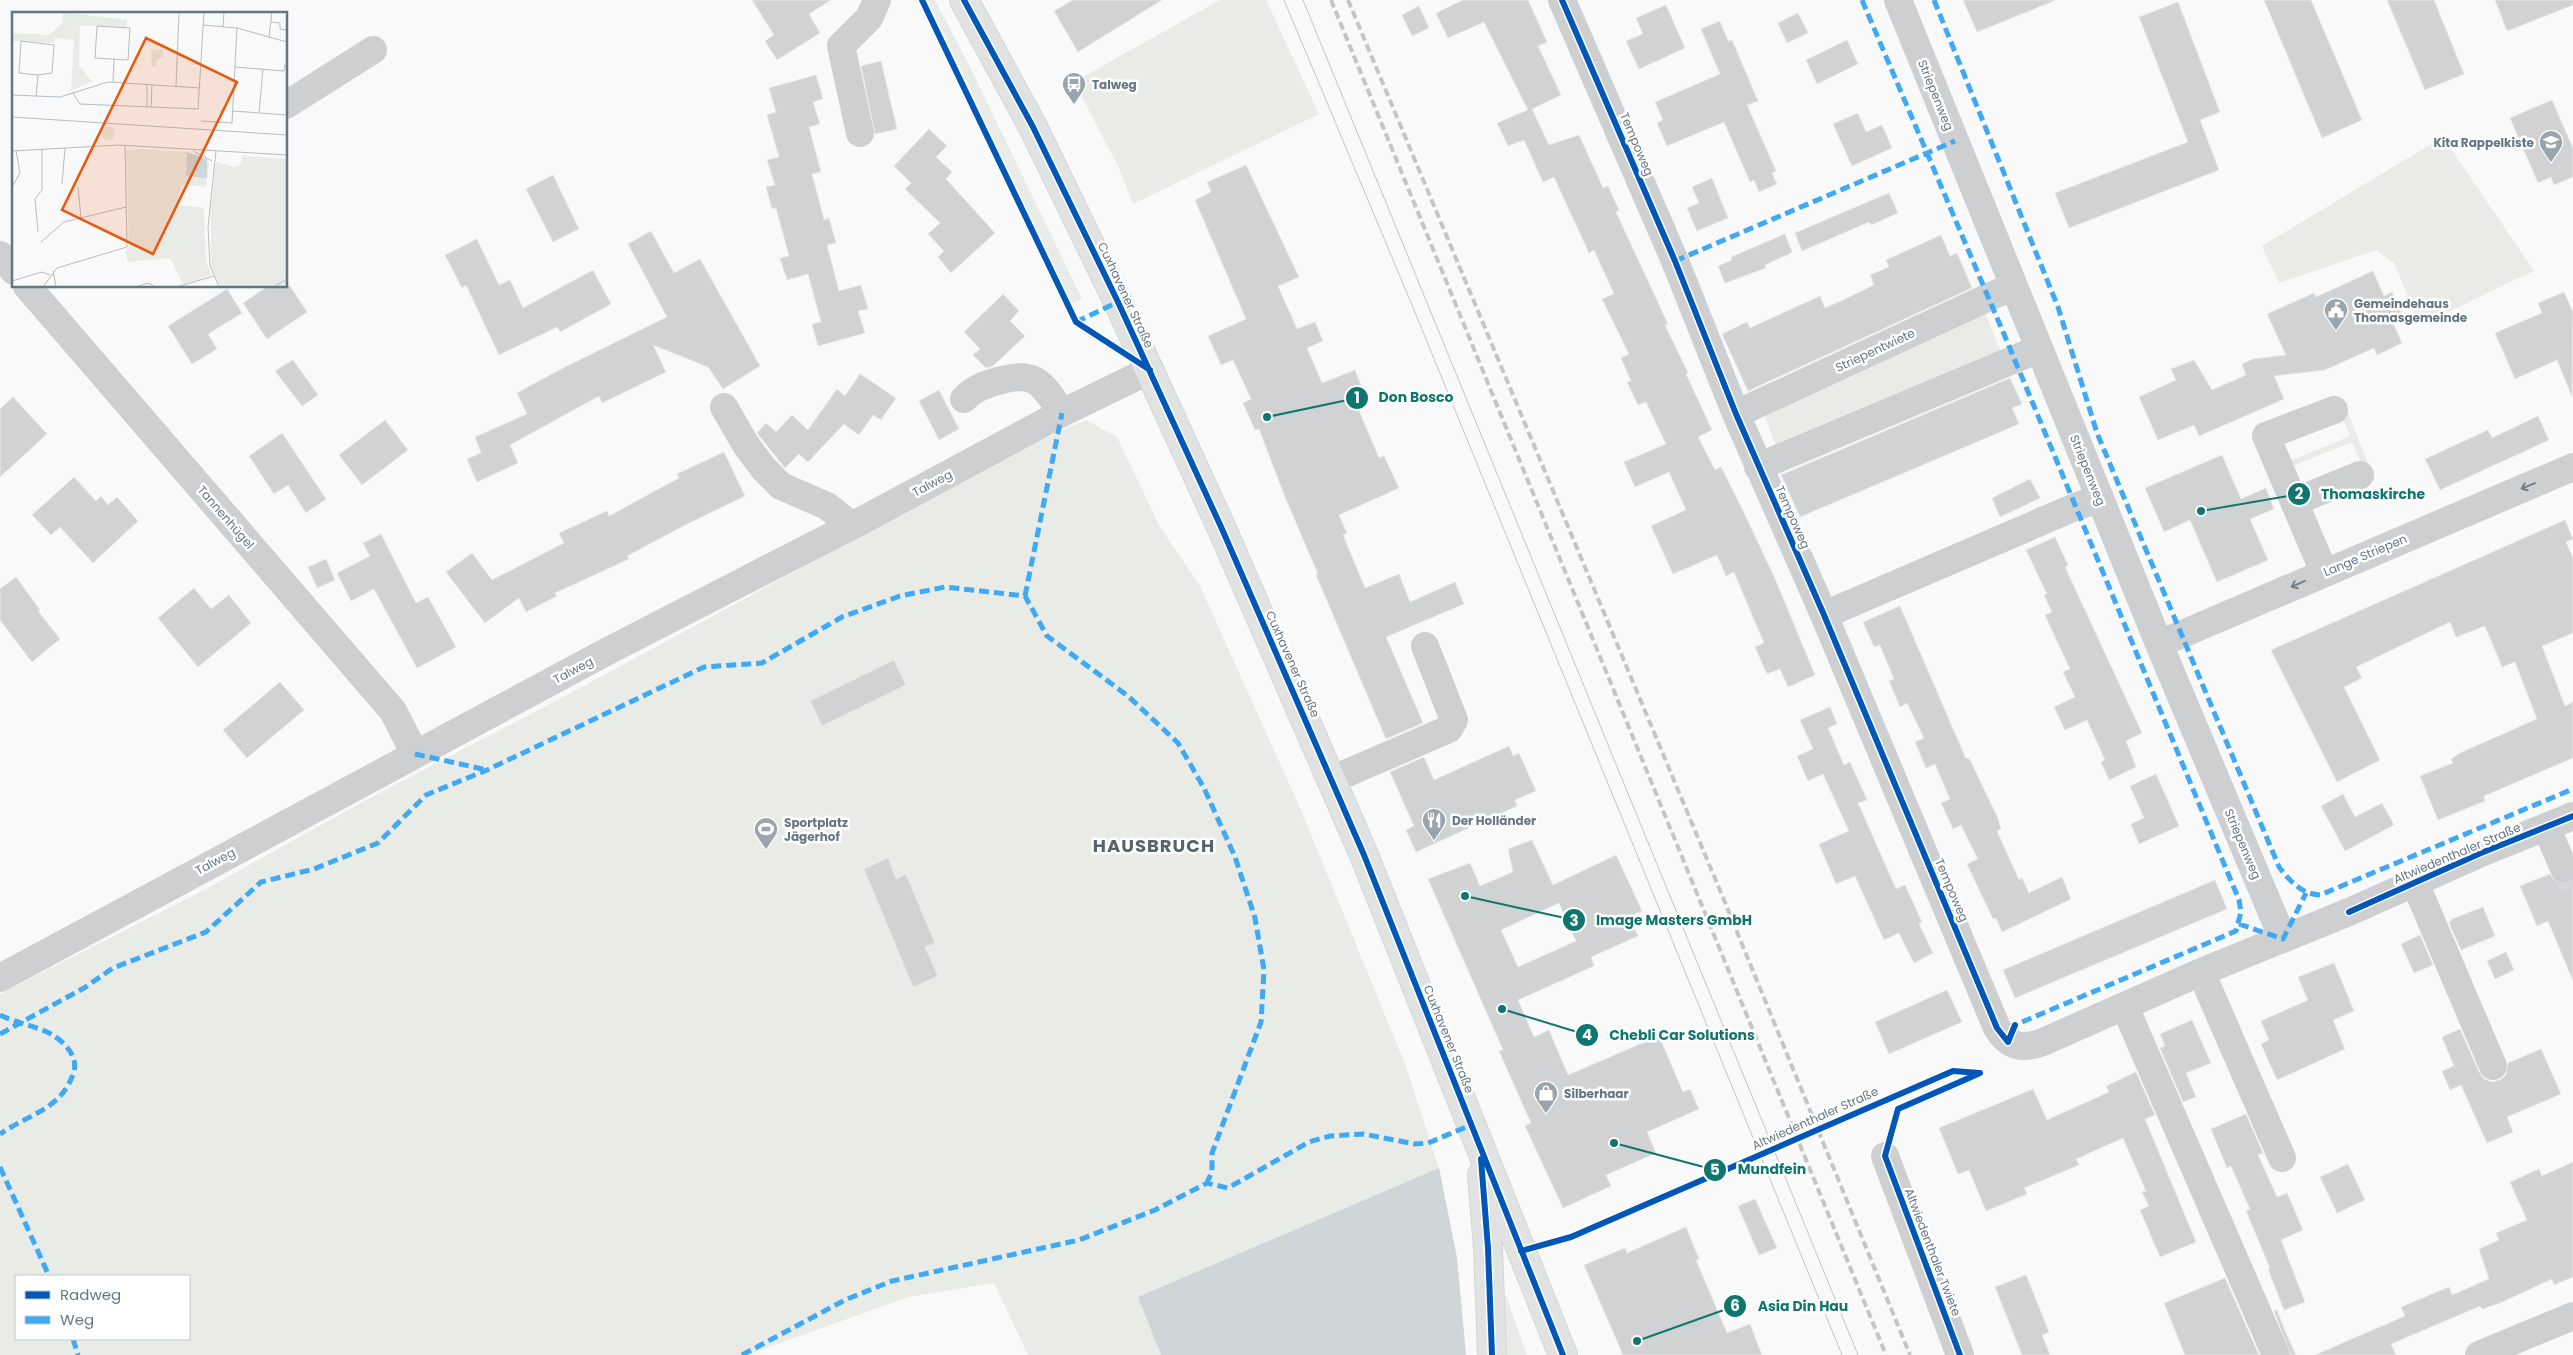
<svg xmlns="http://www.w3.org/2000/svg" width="2573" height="1355" viewBox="0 0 2573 1355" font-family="Poppins,sans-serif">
  <rect width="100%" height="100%" fill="#f9f9f9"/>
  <path fill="#e8ebe6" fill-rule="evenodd" d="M928,0H935L971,69L1082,299L1072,304Z
    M1220,0H1266L1319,114L1133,204L1118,166L1074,82Z
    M2443,137L2534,271C2495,288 2459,308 2420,325L2394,263L2376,250L2279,283L2262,246Z
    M1984,311L2003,356L1778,451L1761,407Z
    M2342,398L2370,468L2364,470L2352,442L2290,467L2288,462L2350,436L2336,401Z
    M1086,420L1117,437L1160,527L1200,586L1301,810L1405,1064L1439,1168L1457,1258L1466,1355H1028L994,1283L908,1297L747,1355H0V994L206,889L368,799L571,693L908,510L1043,439ZM16,1276H189V1339H16Z
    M1502,1294L1506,1296L1527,1355H1505Z"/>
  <path fill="#ced6d9" d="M1439,1168L1457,1258L1466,1355H1161L1138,1297Z"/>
  <path fill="#d0d2d3" stroke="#e8e8e8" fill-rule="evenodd" d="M752,0H831L809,14L820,33L777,60L765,41L774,35Z
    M1073,0H1162L1078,52L1054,11Z
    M1463,0H1528L1547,42L1538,46L1561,95L1532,109L1549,145L1579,135L1603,188L1608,186L1619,210L1616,212L1668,324L1665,325L1688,373L1686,374L1712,430L1698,437L1715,470L1721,467L1747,519L1776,581L1815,675L1788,687L1780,669L1767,674L1755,647L1764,643L1734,572L1726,576L1717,555L1673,574L1651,526L1686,510L1669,472L1635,487L1624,462L1666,444L1646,402L1638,405L1627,382L1631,381L1621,358L1629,354L1602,299L1614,294L1594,250L1589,253L1554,177L1543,182L1524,140L1508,146L1497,123L1528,110L1484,22L1448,38L1436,13Z
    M1963,0H2054V1L1977,32Z
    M2264,0H2311L2362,120L2322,138Z
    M2387,0H2434L2464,74L2425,90Z
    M2495,0H2573V5L2507,31Z
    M2178,2L2220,112L2200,120L2219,170L2069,228L2055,193L2188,142L2139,17Z
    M1666,5L1685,48L1639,69L1626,41L1643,34L1636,18Z
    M1419,6L1429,28L1412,36L1402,15Z
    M1798,13L1808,33L1787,43L1778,23Z
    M1720,21L1728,41L1732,40L1758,101L1747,105L1776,171L1772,173L1777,184L1759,192L1754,180L1750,182L1724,122L1667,146L1657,123L1663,120L1655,102L1720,74L1701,29Z
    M1847,40L1858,64L1817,84L1806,60Z
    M881,61L897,129L875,134L861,66Z
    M816,75L823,99L813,102L820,124L809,127L821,172L812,174L824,220L829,218L836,243L827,245L839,291L861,285L868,309L858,311L865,333L818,346L812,324L821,322L808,274L787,280L780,258L789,256L776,208L772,209L766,187L775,185L767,160L779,157L767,115L776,112L769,88Z
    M2552,100L2573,148V177L2554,185L2551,177L2538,183L2510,118Z
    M1858,113L1866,132L1882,125L1892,148L1852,166L1833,124Z
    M929,129L947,146L936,157L952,172L946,179L995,233L951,273L938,257L944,251L928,234L940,223L905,189L911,183L894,166Z
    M1246,165L1299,277L1278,286L1297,329L1315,322L1323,341L1307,348L1322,383L1355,370L1363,390L1352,394L1379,458L1384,456L1399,488L1339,515L1347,533L1343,535L1365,588L1399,574L1410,602L1455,582L1464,604L1386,637L1423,723L1386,739L1316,575L1318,574L1285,497L1259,429L1255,430L1243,403L1251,399L1233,360L1221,365L1208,336L1246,319L1195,200L1211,192L1207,182Z
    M553,175L579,229L553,242L526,189Z
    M1712,178L1728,218L1697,231L1687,208L1699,203L1692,187Z
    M1889,193L1898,213L1871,225L1869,222L1802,251L1795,233Z
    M651,231L674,273L700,259L760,366L723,389L708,367L653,345L666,372L602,403L599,396L510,445L518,463L477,482L467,459L481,453L475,437L527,414L517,393L561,369L667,317L628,244Z
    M1785,234L1792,252L1789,254L1765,265L1766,268L1725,283L1718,266L1732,260L1731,257Z
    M1941,235L1950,256L1957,253L1972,288L1748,391L1722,334L1747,322L1750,328L1820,296L1825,308L1843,300L1874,285L1870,275L1889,267L1886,260Z
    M477,239L499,285L510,280L523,308L593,270L611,304L560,332L557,327L499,355L466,285L462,288L445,255Z
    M2373,271L2384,296L2392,292L2402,314L2391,319L2402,343L2377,355L2374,348L2325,370L2274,376L2284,399L2199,436L2194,425L2158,440L2139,397L2176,380L2171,369L2194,360L2212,390L2246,375L2242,364L2253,359L2286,355L2267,314L2314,293L2316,297Z
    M268,286H290L307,312L267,339L243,303Z
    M227,289L242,313L208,334L217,349L192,364L168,326Z
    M2564,292L2573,312L2572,397L2557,360L2515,379L2495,333L2542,313L2538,303Z
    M1003,294L1019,311L1010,321L1025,336L993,366L986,368L973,355L980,349L964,332Z
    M293,360L318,395L302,406L275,371Z
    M860,374L896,398L881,420L873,415L859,435L844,424L808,462L799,454L785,468L757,433L766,423L776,432L792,415L808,430L837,389L845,396Z
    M2010,378L2022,404L2012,408L2019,424L1800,517L1781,475Z
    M939,390L959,429L939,440L919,401Z
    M13,397L47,434L0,477V409Z
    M2538,416L2549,440L2440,490L2425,459L2488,430L2492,438Z
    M385,420L408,450L362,485L339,455Z
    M282,433L326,499L306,513L288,485L274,494L249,456Z
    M724,452L745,496L685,525L627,556L629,559L555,593L557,596L526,612L519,598L485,623L446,572L472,553L492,580L564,543L559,533L607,511L609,516L679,478L677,474Z
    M2222,455L2241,499L2266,488L2274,509L2250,519L2268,560L2217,582L2190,520L2164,532L2145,488Z
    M74,477L96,501L101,496L108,505L117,497L138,521L93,563L60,527L51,535L32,515Z
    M2030,479L2040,498L2000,517L1992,498Z
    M2565,520L2573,539L2566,542L2573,558V633L2542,646L2565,706L2573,702V758L2484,796L2485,801L2438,820L2420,776L2453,763L2451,759L2460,753L2537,719L2515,662L2502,667L2485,626L2456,637L2450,622L2356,667L2362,678L2344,687L2380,760L2337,782L2271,650Z
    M381,534L416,603L428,597L456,647L417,668L374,589L351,601L337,573L370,556L363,543Z
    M2055,537L2068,565L2065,567L2142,733L2126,741L2136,767L2109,780L2101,762L2105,760L2087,720L2065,730L2054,707L2075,697L2063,672L2070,669L2045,615L2052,612L2044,595L2047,594L2026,550Z
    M326,559L335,580L317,588L308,567Z
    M16,577L40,610L38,611L60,639L32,662L0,620V589Z
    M194,588L211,609L229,595L251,623L198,667L158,618Z
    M1900,606L1966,759L1969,758L1997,816L2001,829L1997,831L2019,880L2022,878L2029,893L2062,877L2071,899L2002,932L1996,918L1993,919L1967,864L1978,859L1961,825L1953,829L1941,803L1950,799L1935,764L1926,768L1915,742L1924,738L1907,703L1900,707L1889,681L1894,679L1880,645L1874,647L1863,622Z
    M894,660L906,685L822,726L810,701Z
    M280,682L304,710L247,758L223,730Z
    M1830,707L1837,724L1828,728L1844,765L1850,762L1867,800L1858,803L1896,889L1905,885L1922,922L1919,924L1933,953L1914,963L1899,933L1884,940L1855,876L1836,884L1819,844L1849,831L1823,774L1808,781L1797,756L1813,749L1800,720Z
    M1509,746L1513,756L1519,753L1536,791L1515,800L1517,806L1416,852L1406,830L1414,826L1390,772L1424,757L1434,780Z
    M2156,774L2179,826L2139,844L2131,824L2144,818L2130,786Z
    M2343,794L2355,817L2382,803L2394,825L2345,851L2321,806Z
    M1532,840L1553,885L1616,855L1642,911L1629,917L1638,936L1591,957L1594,966L1518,1000L1534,1037L1549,1030L1568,1075L1659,1036L1683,1092L1690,1089L1699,1109L1647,1132L1656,1153L1606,1175L1611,1186L1563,1208L1525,1126L1531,1123L1499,1051L1503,1050L1428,879L1470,863L1480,886L1513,872L1508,849ZM1559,903L1576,941L1518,967L1501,930Z
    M888,858L896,879L906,874L935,943L925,947L938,976L913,987L864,869Z
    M2550,874L2554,880L2562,883L2573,880V981L2548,921L2537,926L2520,886Z
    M2215,880L2227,909L2015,998L2003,970Z
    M2483,907L2495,936L2461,950L2449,923L2452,919Z
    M2420,935L2433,965L2414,973L2401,944Z
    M2506,952L2514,970L2495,979L2487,961Z
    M2334,963L2354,1011L2333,1020L2345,1049L2277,1080L2261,1044L2269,1040L2261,1021L2308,1000L2298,977Z
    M1947,990L1962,1022L1889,1054L1875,1022Z
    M2192,1020L2211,1063L2186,1073L2196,1097L2183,1102L2160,1048L2165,1046L2160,1034Z
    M2460,1029L2479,1072L2484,1079L2492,1082L2500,1080L2506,1075L2508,1063L2541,1049L2561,1094L2507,1117L2513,1132L2487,1143L2461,1085L2450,1090L2442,1071L2454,1066L2442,1037Z
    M2136,1072L2155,1115L2145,1119L2196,1242L2160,1257L2140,1210L2149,1206L2142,1192L2146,1191L2123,1138L2076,1159L2079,1165L2024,1188L2027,1194L1986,1211L1969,1170L1958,1174L1939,1128L2033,1089L2047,1120L2109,1092L2106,1086Z
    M2246,1114L2263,1153L2258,1155L2277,1197L2287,1193L2303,1230L2281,1240L2305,1302L2284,1310L2268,1269L2270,1268L2246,1211L2250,1209L2231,1166L2227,1168L2211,1129Z
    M2573,1162V1277L2554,1285L2552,1279L2500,1303L2482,1309L2480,1306L2391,1344L2396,1355H2315L2405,1316L2401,1307L2449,1287L2452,1295L2489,1279L2479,1249L2499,1240L2496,1233L2527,1220L2510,1182L2539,1169L2542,1176Z
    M2348,1164L2365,1200L2337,1213L2320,1177Z
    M1755,1199L1777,1248L1759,1255L1738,1206Z
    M1686,1227L1699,1259L1696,1260L1727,1333L1750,1324L1762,1355H1623L1584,1265L1625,1248L1627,1253Z
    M2026,1275L2049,1332L2042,1335L2050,1355H2022L1995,1287Z
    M2225,1278L2259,1355H2185L2164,1303Z
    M2277,1310L2285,1331L2296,1355H2291L2274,1311Z"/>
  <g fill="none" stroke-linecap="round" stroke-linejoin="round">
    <path stroke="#d4d8dc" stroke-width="28" stroke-dasharray="28 14" stroke-linecap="butt" d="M2564,868L2573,887"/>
    <g stroke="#d5d6d7" stroke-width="30">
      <path id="major" d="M964,0L1033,127L1118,302L1222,529L1364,855L1563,1355
        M1482,1175L1488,1248L1492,1355"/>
    </g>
    <path stroke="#cecfd0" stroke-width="28" d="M1562,0L1675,261L1736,414L1824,615L1997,1028C2009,1047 2022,1050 2043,1042L2201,972L2349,912L2481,853L2573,816
      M1898,0L2159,644L2283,939
      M286,105L373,50
      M860,133L841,46L869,18L877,0
      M0,255L14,271
      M27,286L393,711L415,754
      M964,399C973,389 984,385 998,381C1036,370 1042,383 1062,413
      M724,407L746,445L764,469L781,486L827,506L852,526
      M1736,414L2013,286
      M1758,467L2039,349
      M2294,502L2360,475
      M2324,572L2266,436L2334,410
      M1824,615L2075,507L2100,498
      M2159,644L2573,467
      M1331,780L1449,729L1454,720L1425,646
      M2546,827L2564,868
      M2415,883L2493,1066
      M2201,972L2282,1158
      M0,978L606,652L861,521L1062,413L1150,370
      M2125,1007L2276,1355
      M1885,1156L1960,1355
      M2479,1355L2573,1316"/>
    <use href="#major" stroke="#e1e2e2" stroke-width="28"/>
    <path stroke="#c3c5c6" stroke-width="1" d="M1284,0L1412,305L1842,1355
      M1303,0L1858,1355"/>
    <path stroke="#c3c5c6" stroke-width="4" stroke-dasharray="8 4" stroke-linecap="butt" d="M1331,0L1886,1355
      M1348,0L1724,900L1910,1355"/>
    <path stroke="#3fa9f5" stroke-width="5" stroke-dasharray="10 5" stroke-linecap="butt" d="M1862,0L2009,346L2239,900L2241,912L2236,931L2015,1025
      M1934,0L2058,307L2097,433L2279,867C2290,881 2301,894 2320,895L2573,789
      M1675,261L1955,141
      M1076,322L1118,302
      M1025,596L1062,413
      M415,754L487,770
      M2239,924L2283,939L2306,893
      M0,1015C16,1023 36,1026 51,1034C63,1041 78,1055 74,1071C63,1109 29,1114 0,1134
      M0,1034L84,988L113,968L206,932L261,882L314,869L378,843L426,795L487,770L704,667L762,663L842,617L900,596L945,587L1025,596L1047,636L1128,696L1178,743L1204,788L1235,857L1255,918L1264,970L1261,1022L1212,1153V1171L1207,1183
      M0,1167L49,1276
      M73,1339L78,1355
      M742,1355L845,1300L892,1281L1079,1240L1155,1210L1207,1183L1228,1188L1309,1142L1330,1136L1363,1134L1415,1144L1428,1143L1471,1125"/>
    <g stroke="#fff" stroke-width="9">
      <path id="cycleway" d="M922,0L1076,322L1150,370
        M964,0L1033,127L1118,302L1222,529L1364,855L1563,1355
        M1562,0L1675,261L1736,414L1824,615L1997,1028L2008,1042L2015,1025
        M2349,912L2481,853L2573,816
        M1481,1159L1488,1248L1492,1355
        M1521,1251L1571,1237L1953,1071L1980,1073
        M1960,1355L1885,1156L1898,1109L1978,1074"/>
    </g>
    <use href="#cycleway" stroke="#0057b8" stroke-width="6"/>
  </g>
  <defs><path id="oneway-shaft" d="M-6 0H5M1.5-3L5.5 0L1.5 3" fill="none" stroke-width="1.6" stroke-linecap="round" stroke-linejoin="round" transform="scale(1.25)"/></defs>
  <g stroke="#707f8b">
    <use href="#oneway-shaft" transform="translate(2528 486) rotate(157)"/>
    <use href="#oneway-shaft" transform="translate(2298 584) rotate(156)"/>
  </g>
  <defs>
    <g id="bus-pin" transform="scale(1.25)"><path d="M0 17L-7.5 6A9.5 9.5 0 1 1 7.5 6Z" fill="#99a4ac" stroke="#fff"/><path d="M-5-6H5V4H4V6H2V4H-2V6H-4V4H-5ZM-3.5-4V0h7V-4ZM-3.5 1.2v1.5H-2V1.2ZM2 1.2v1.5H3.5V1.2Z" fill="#fff"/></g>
    <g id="school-pin" transform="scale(1.25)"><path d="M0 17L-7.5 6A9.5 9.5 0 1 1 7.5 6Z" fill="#99a4ac" stroke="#fff"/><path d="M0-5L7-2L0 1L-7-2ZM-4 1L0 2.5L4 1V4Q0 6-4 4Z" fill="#fff"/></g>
    <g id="civic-pin" transform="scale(1.25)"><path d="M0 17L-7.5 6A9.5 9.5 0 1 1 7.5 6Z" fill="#99a4ac" stroke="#fff"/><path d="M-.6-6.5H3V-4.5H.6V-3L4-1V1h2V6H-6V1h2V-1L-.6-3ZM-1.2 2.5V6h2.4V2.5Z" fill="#fff"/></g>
    <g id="restaurant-pin" transform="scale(1.25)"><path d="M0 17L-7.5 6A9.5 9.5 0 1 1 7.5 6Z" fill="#99a4ac" stroke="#fff"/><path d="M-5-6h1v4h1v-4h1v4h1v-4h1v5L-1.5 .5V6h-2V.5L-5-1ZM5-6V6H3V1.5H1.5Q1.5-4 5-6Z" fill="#fff"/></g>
    <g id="stadium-pin" transform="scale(1.25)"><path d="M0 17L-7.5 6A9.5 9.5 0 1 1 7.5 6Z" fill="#99a4ac" stroke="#fff"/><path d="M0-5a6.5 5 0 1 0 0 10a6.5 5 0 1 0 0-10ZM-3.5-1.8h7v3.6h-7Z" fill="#fff"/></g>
    <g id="shop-pin" transform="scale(1.25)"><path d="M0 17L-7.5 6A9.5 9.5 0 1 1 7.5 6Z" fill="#99a4ac" stroke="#fff"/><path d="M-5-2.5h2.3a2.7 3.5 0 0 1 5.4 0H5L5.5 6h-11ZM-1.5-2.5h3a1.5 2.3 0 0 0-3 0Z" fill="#fff"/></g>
  </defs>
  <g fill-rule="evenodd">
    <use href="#bus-pin" x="1074" y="84"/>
    <use href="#school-pin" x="2551" y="142"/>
    <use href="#civic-pin" x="2336" y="310"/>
    <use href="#restaurant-pin" x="1434" y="820"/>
    <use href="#stadium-pin" x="766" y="829"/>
    <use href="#shop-pin" x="1546" y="1093"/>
  </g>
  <g text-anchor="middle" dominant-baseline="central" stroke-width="5" stroke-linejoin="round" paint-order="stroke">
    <g font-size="12" font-weight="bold" fill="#657683" stroke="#fff" text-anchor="start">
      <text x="1092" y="84">Talweg</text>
      <text x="2534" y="142" text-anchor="end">Kita Rappelkiste</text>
      <text x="2354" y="303">Gemeindehaus<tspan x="2354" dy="14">Thomasgemeinde</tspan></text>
      <text x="1452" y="820">Der Holländer</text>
      <text x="784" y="822">Sportplatz<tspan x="784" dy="14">Jägerhof</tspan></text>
      <text x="1564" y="1093">Silberhaar</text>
    </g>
    <g font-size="12" fill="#657683" stroke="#fff">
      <text transform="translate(1936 95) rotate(68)">Striepenweg</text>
      <text transform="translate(1637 144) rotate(67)">Tempoweg</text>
      <text transform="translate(1126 295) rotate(65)">Cuxhavener Straße</text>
      <text transform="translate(1875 350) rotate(-25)">Striepentwiete</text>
      <text transform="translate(2088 470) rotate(68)">Striepenweg</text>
      <text transform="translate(932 483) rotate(-28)">Talweg</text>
      <text transform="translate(226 517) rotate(49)">Tannenhügel</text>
      <text transform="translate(1793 517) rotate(66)">Tempoweg</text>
      <text transform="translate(2365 555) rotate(-23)">Lange Striepen</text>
      <text transform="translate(1293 664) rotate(66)">Cuxhavener Straße</text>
      <text transform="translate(573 670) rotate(-28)">Talweg</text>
      <text transform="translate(2243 844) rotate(67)">Striepenweg</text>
      <text transform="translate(2457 853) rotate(-23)">Altwiedenthaler Straße</text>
      <text transform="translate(215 861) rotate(-28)">Talweg</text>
      <text transform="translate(1952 890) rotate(67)">Tempoweg</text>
      <text transform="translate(1449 1039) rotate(68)">Cuxhavener Straße</text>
      <text transform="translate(1815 1118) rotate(-24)">Altwiedenthaler Straße</text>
      <text transform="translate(1933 1252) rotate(69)">Altwiedenthaler Twiete</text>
    </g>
    <g font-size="18" font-weight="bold" letter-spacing="1" fill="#57646e" stroke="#fff">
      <text x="1154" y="845">HAUSBRUCH</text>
    </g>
  </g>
  <g transform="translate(12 12)">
    <rect width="275" height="275" fill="#f9f9f9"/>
    <path d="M51,0L115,8V15L68,14L67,54L80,69L59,79L62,28L45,26L41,31L0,29V21L37,23L50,11ZM151,37V46L145,47L144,55H140L139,39ZM89 121a7 7 0 1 1 14 0a7 7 0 1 1-14 0ZM129,137L175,140L197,150L194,175L169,173L165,193L192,196L194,248L199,263L171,272L158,246L116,250L113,239L117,234L114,139ZM230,144L275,147V275H208L199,252V199L204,150L223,155L229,152Z" fill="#e8ebe6"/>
    <path d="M175,140L195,147V166L174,164Z" fill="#ced6d9"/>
    <path fill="none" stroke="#b5bdc3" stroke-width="1" d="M1,0H31M259,10L268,11V17L275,18M191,13L225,16L275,30M85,14L118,16L116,48L83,46ZM211,15L212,0M257,25L260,0M223,55L272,59L273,52M101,70L102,48M164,74L167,0M61,81L68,92L186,97L192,0M0,83L48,85L96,70L188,76M24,85L26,63L40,61L42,33L9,29L7,61L26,63M135,95V72M139,95L140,73M221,99L275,103M247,101L251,57M0,105L275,123M189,109L220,111L225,16M0,139L107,133L275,143M181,139L200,149M204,139L196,216L198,253L207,275M50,172L53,136M0,175L8,161L4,138M66,175L69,206M26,220L23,187L30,178V137M29,230L52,210L114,195M41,259L44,275M0,269L30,260L38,263M31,275L45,256L115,235L113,133M123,275L136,271L144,275M164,275L202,264M261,275L275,267"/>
    <path fill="#e8590c" fill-opacity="0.15" stroke="#e8590c" stroke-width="2.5" d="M134,26L225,70L141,242L50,198Z"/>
    <rect width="275" height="275" fill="none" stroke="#657683" stroke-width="2.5"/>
  </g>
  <path fill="none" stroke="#0f766e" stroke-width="2" d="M1267 417L1357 398M2201 511L2299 494M1465 896L1574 920M1502 1009L1587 1035M1614 1143L1715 1170M1637 1341L1735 1306"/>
  <g fill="#0f766e" stroke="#fff" stroke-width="2">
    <circle cx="1267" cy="417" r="5"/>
    <circle cx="2201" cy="511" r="5"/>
    <circle cx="1465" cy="896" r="5"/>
    <circle cx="1502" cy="1009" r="5"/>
    <circle cx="1614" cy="1143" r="5"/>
    <circle cx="1637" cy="1341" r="5"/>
    <circle cx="1357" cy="398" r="12"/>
    <circle cx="2299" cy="494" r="12"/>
    <circle cx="1574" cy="920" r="12"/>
    <circle cx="1587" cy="1035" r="12"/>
    <circle cx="1715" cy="1170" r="12"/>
    <circle cx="1735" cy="1306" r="12"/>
  </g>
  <g font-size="15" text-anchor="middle" font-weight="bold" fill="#fff">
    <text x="1357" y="403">1</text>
    <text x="2299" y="499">2</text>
    <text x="1574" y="926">3</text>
    <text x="1587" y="1040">4</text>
    <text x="1715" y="1175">5</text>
    <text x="1735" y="1311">6</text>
  </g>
  <g font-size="14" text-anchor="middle" font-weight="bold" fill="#0f766e" stroke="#fff" stroke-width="5" stroke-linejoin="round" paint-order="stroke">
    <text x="1416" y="402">Don Bosco</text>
    <text x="2373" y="499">Thomaskirche</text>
    <text x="1674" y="925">Image Masters GmbH</text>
    <text x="1682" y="1040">Chebli Car Solutions</text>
    <text x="1772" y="1174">Mundfein</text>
    <text x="1803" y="1311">Asia Din Hau</text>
  </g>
  <rect x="15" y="1275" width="175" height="65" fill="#ffffff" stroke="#c1c8cd"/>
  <rect x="25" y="1291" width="25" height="8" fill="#0057b8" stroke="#c1c8cd"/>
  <text x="60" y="1300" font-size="15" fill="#657683">Radweg</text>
  <rect x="25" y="1316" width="25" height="8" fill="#3fa9f5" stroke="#c1c8cd"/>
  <text x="60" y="1325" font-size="15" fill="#657683">Weg</text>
</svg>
